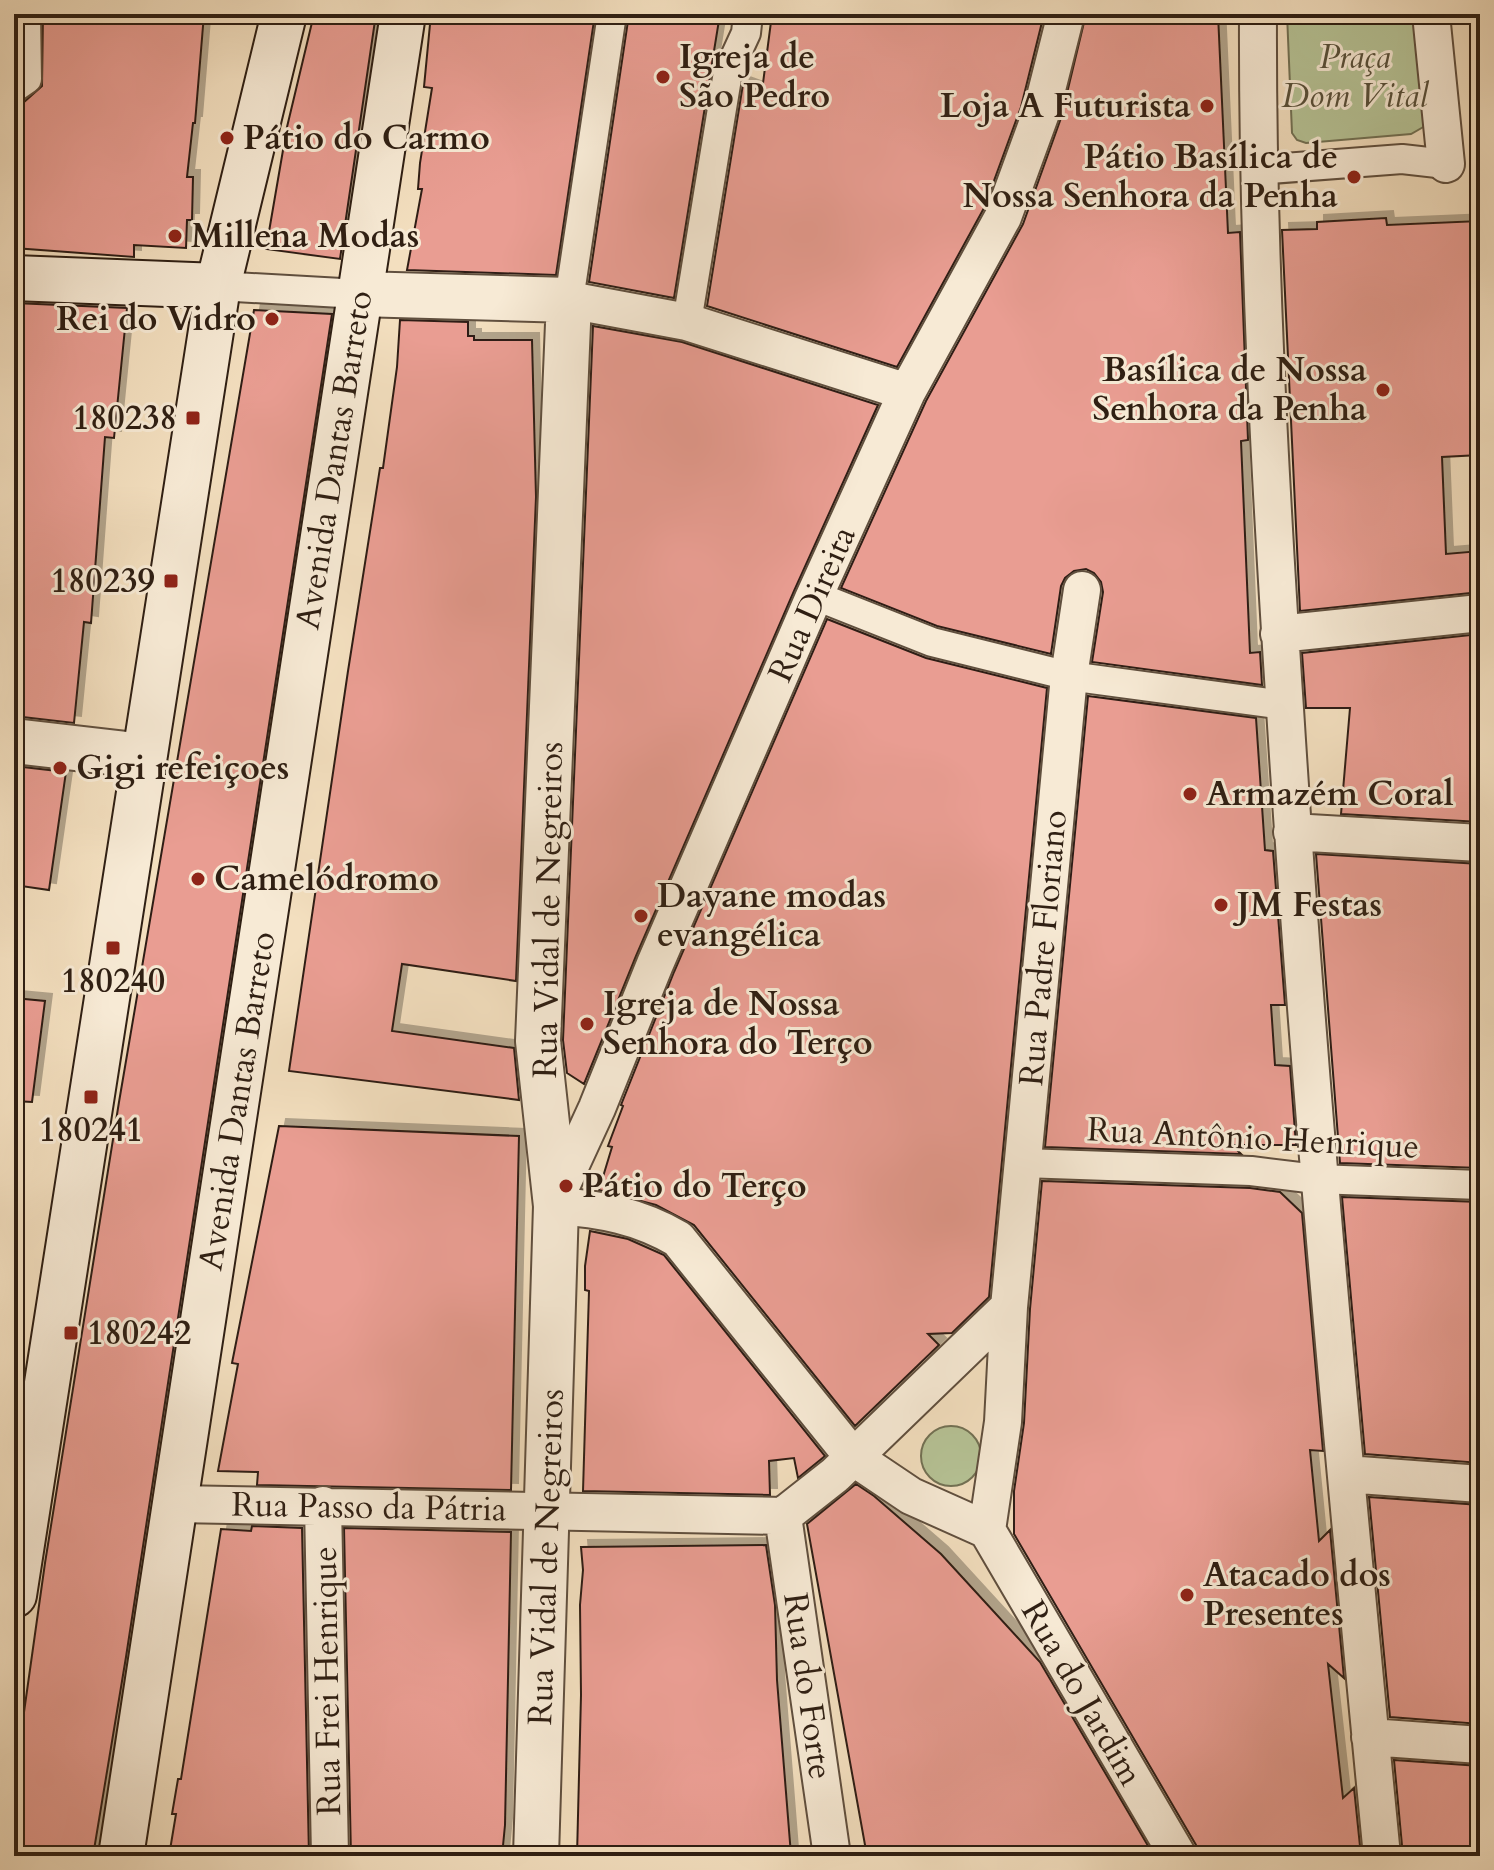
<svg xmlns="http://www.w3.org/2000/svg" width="1494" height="1870" viewBox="0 0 1494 1870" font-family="Cardo,serif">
  <defs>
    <filter id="shadow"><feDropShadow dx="7" dy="-7" stdDeviation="0" flood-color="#0004"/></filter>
  </defs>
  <rect width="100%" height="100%" fill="#f3dfbf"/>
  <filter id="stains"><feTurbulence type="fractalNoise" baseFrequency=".0025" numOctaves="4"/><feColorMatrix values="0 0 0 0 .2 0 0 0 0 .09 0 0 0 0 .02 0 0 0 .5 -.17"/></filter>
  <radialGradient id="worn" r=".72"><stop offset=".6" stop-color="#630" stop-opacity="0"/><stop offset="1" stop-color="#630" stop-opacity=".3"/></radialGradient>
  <path fill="#b6c396" stroke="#727154" stroke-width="2" d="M1287,14H1415L1425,126L1411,134L1306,143L1297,140L1292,133Z
    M921 1456a30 30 0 1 1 60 0a30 30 0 1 1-60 0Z"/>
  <path fill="#e99d92" stroke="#2f1f13" stroke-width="2" filter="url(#shadow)" d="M43,14H204L195,123H193L187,177H193L192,220H187L186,248L134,245V257L14,248V105L24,102L42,86Z
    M314,14H376L340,259L266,249L287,127Z
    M431,14H595L556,275L407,270L422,189H418L420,163L432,88L424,87Z
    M629,14H720L674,298L589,282Z
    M772,14H1044L1021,107L984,208L897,367L707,306L743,84L762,91Z
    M1086,14H1218L1228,233L1240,232L1248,440L1241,441L1250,653L1260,652L1262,685L1092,662L1103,592L1101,582L1094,573L1086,569L1074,571L1065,578L1061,586L1051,654L937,626L841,588L926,401L1023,224L1061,118Z
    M1386,218L1387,225L1480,221V455L1442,457L1446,554L1480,551V592L1300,611L1282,230L1317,229V222Z
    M14,303L127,308L114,438L105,437L91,623L84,622L74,723L14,716Z
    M254,310L332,314L126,1657L93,1856H14V1783L45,1563L119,1102Z
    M400,320L468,322V336H474V340H532L536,497L516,981L402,964L392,1031L514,1048L519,1100L289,1071L348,671L380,468H383L397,367Z
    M593,326L682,342L878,405L794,591L636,956L584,1084L567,1073L563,1040Z
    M827,619L926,658L1047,688L989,1297L952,1333L928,1334L939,1345L855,1426L694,1225L656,1205L599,1190L612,1147L608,1146L623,1106L621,1105L674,972Z
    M1480,634V822L1341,814L1350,708H1306L1302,653Z
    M1088,696L1256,718L1265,850L1273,851L1285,1005H1271L1275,1065L1290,1066L1296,1145H1232L1241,1154L1045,1147Z
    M14,766L66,772L49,890L14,885Z
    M1316,854L1480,864V1168L1340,1163Z
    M14,998L45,1001L32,1102L14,1101Z
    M279,1126L519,1136L511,1490L257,1485L258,1472L218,1471L238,1364L232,1363Z
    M1042,1181L1250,1188L1280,1192L1302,1213L1323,1451L1310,1450L1319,1541L1330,1530L1344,1678L1328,1664L1343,1798L1354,1788L1361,1856H1199L1196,1845L1014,1534V1491L1024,1423L1030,1309Z
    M1342,1197L1480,1202V1463L1365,1454Z
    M590,1231L628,1239L664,1255L825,1456L798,1478L794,1458L769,1461L770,1495L583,1491L589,1291L585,1290V1266Z
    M856,1484L874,1496L941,1554L1040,1662L1154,1856H867L807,1524Z
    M1369,1497L1480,1505V1724L1390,1717Z
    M252,1526L302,1528L309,1856H169L176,1814H172L178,1779H181L221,1529L251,1531Z
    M344,1528L511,1532L505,1825L502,1856H351Z
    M766,1545L775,1605L777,1680L791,1855L577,1856L581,1695L580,1605L583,1570L581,1547Z
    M1394,1760L1480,1766V1856H1403Z"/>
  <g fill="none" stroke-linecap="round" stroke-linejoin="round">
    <g stroke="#604f3e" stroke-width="32">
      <path id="pedestrian" d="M14,88L27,79L26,14
        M1258,170L1402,159L1446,164
        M218,286L359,294
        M569,300L612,14
        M687,322L728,72L746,33L748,14
        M816,596L932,642L1069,676L1285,705
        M1023,1163L1251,1171L1316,1179L1480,1185"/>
    </g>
    <g stroke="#604f3e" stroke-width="40">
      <path id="minor" d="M1258,14C1257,246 1270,478 1285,709C1309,1092 1345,1474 1382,1856
        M1431,14L1446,164
        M569,300L687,322L907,392
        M1279,634L1480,613
        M1292,832L1480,843
        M556,1197L597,1108L655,964L813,599L907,392L1003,217L1041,113L1066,14
        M556,1206C601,1209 639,1216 678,1239L853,1457L911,1496L987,1530
        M1346,1474L1480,1484
        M176,1504L783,1516L835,1475L1009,1307
        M323,1505L330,1856
        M783,1516L832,1856
        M987,1530L1003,1422L1009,1307L1069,676L1082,590
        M987,1530L1178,1856
        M1370,1737L1480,1745"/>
    </g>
    <g stroke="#604f3e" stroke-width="48">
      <path id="tertiary" d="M359,294L569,300L538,1041L556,1206L536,1856
        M14,741L144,756"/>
    </g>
    <g stroke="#2f1f13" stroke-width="48">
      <path id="secondary" d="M14,278L218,286
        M14,1595L218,286L284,14
        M121,1856L403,14"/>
    </g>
    <use href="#pedestrian" stroke="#f7ead5" stroke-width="28"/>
    <use href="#minor" stroke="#f7ead5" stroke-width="36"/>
    <use href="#tertiary" stroke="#f7ead5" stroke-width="44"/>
    <use href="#secondary" stroke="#f7ead5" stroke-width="44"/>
  </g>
  <g fill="#8f2418" stroke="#f7ead5" stroke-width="3">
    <circle cx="663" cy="77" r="8"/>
    <circle cx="1207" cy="106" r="8"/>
    <circle cx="227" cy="138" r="8"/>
    <circle cx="1354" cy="177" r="8"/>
    <circle cx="175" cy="236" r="8"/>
    <circle cx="272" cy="319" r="8"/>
    <circle cx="1383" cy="390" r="8"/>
    <rect x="185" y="410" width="16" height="16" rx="4"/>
    <rect x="163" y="573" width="16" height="16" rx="4"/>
    <circle cx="60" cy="768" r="8"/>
    <circle cx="1190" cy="794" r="8"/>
    <circle cx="198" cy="879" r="8"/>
    <circle cx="1221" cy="905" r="8"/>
    <circle cx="641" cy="916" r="8"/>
    <rect x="105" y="940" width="16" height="16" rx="4"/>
    <circle cx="587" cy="1024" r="8"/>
    <rect x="83" y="1089" width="16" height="16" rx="4"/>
    <circle cx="566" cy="1186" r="8"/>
    <rect x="63" y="1325" width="16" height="16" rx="4"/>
    <circle cx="1187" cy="1595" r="8"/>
  </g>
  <g text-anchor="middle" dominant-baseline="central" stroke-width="6" stroke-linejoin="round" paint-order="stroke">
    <g font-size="34" font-weight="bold" fill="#2f1f13" stroke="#f7ead5" text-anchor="start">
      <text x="679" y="57">Igreja de<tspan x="679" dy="39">São Pedro</tspan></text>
      <text x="1191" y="106" text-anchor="end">Loja A Futurista</text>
      <text x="243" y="138">Pátio do Carmo</text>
      <text x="1338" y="157" text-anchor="end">Pátio Basílica de<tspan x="1338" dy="39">Nossa Senhora da Penha</tspan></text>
      <text x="191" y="236">Millena Modas</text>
      <text x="256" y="319" text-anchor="end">Rei do Vidro</text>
      <text x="1367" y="370" text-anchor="end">Basílica de Nossa<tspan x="1367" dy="39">Senhora da Penha</tspan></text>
      <text x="177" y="418" text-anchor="end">180238</text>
      <text x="155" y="581" text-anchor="end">180239</text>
      <text x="76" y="768">Gigi refeiçoes</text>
      <text x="1206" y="794">Armazém Coral</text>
      <text x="214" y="879">Camelódromo</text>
      <text x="657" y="896">Dayane modas<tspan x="657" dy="39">evangélica</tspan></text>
      <text x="1237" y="905">JM Festas</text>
      <text x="113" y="981" text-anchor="middle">180240</text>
      <text x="603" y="1004">Igreja de Nossa<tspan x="603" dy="39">Senhora do Terço</tspan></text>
      <text x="91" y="1130" text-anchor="middle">180241</text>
      <text x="582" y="1186">Pátio do Terço</text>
      <text x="87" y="1333">180242</text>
      <text x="1203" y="1575">Atacado dos<tspan x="1203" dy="39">Presentes</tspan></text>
    </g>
    <g font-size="34" font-style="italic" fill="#58503a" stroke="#f7ead5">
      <text x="1355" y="57">Praça<tspan x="1355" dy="39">Dom Vital</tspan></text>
    </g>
    <g font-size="34" fill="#2f1f13" stroke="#f7ead5">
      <text transform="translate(334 460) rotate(-81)">Avenida Dantas Barreto</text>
      <text transform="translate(812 604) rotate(-66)">Rua Direita</text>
      <text transform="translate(548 910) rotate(-89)">Rua Vidal de Negreiros</text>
      <text transform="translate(1043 948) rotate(-85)">Rua Padre Floriano</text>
      <text transform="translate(237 1101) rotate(-81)">Avenida Dantas Barreto</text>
      <text transform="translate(1253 1138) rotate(3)">Rua Antônio Henrique</text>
      <text transform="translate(369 1507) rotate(1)">Rua Passo da Pátria</text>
      <text transform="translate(546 1557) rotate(-88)">Rua Vidal de Negreiros</text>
      <text transform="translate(327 1681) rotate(-91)">Rua Frei Henrique</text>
      <text transform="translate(808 1686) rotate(82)">Rua do Forte</text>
      <text transform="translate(1082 1693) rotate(60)">Rua do Jardim</text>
    </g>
  </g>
  <rect width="1494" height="1870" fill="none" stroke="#f3dfbf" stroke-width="48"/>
  <rect x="16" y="16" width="1462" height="1838" fill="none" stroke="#2f1f13" stroke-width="4"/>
  <rect x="24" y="24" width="1446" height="1822" fill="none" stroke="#2f1f13" stroke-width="2"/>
  <rect width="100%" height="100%" filter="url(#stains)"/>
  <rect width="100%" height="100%" fill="url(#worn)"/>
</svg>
